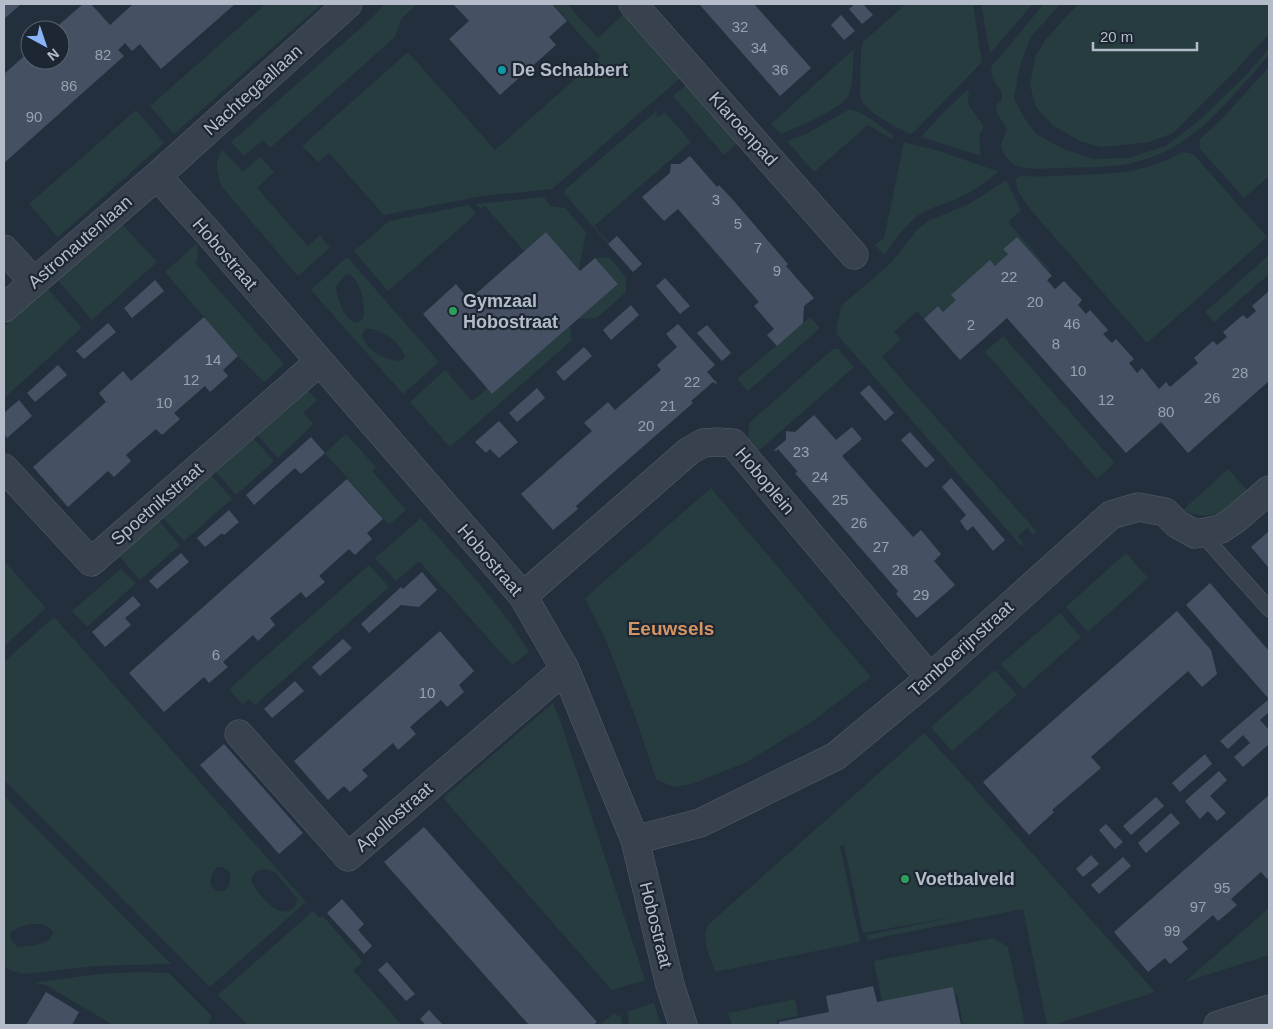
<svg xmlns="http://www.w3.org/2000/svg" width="1273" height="1029" viewBox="0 0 1273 1029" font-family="Helvetica,sans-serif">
  <rect width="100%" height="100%" fill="#242f3e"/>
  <path fill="#263c3f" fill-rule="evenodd" d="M266,4H322L174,134L150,106Z
    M384,4H417L401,19L395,37L270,148L263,140L244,156L231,142L372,18Z
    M553,4H567L598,38L627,11L684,75L552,189L482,196L384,215L329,153L318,162L302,146L408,52L495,150L600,57Z
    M906,4H973L982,62L915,131L911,134C899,129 870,114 863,103C861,100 861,99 860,95L861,48L863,42Z
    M981,4H1033L990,53Z
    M1044,4H1061L1031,36L1020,65L1014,98L1023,116L1036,134L1064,149L1093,159L1128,158L1166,146L1201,119L1247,74L1269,48V55C1226,103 1190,155 1121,165C1101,168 1080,167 1060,168C1043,168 1018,173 1007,158C994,141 1008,138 1006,128C1004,121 996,116 996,108C997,101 1005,102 1001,92C1000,88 997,86 995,83C990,75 989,65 997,60Z
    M1078,4H1269V34L1237,69L1173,133L1149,142L1132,144L1101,147L1080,141L1052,125L1036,107L1030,85L1035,57L1046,39Z
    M853,50C853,63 854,84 848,96C842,109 795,128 781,134L771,124Z
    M1269,67V176L1244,198L1201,150L1200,148V139L1220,121Z
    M690,82L741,140L724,155L673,96Z
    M967,90L969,93L968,103L971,109L983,125V129L979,136L981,156L921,137L942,114Z
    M850,109C864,112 881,127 893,135L892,139L868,125L814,172L787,141L806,134Z
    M136,110L164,143L58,237L29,204Z
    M656,111L657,118L665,112L691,142L594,226L609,243L608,244L564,193L565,190Z
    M904,142C915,146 927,147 939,151C959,157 979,166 999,171C987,181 974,191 960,197C947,204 933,206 920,214C905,224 895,241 884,255L875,245L884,238Z
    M223,150L243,172L260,157L274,172L257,188L308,246L320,235L330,248L298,276L222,187C217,174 213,161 223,150Z
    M1182,152L1193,154L1267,237L1147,343L1030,209C1024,200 1014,188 1016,178L1019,176C1039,177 1058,176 1078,175C1116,174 1149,172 1182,152Z
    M1006,180L1021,210L1008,222L1050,270L1048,271L1017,237L1003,248L1008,254L995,266L952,295L956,300L943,312L938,306L924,319L917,311L894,332L901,339L882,357L1037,532L1033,535L1027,528L1018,536L1024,544L1021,546L836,333L841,306L891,263L917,230L928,221L969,204Z
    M544,197L550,206L565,208L586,232L579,269L546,232L524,251L485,206L481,209L476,204Z
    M469,205L476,214L388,291L354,251L389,221Z
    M121,223L157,262L92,320L57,279Z
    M196,244L198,247L197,261L195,263L284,364L264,382L238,356L165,272Z
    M1269,255V274L1214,322L1205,312Z
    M347,257L439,362L403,394L311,290ZM349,274C362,282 364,303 364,317L358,323C343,320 338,300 336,287L344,276ZM365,329C380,327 402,343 405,357L401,361C384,360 367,351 362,335Z
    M609,257L626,277V292L597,318L578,319L618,284L595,258Z
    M47,288L82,328L4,398V327Z
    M810,317L820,328L748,391L737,379Z
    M570,326L572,340L450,447L410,402L445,370L472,401L488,388L493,393Z
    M1003,336L1115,463L1097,479L985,352Z
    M833,349H838L854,367L756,453L748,443L749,423Z
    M307,390L317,400L303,413L314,424L278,458L257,435Z
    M346,434L376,467L372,471L406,510L389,525L325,453Z
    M253,438L274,461L236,495L216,472Z
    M1228,469L1248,491C1226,510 1213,524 1183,510Z
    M211,475L232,499L184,541L163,518Z
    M711,488L871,677L810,723L747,762L692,784L673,787L656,779L635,716L607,643L585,598Z
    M421,518C459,561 499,602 529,652L512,665L419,561L396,581L375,558Z
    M159,521L180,545L140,580L119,556Z
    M1126,553L1148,578L1088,632L1066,607Z
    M4,561L46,608L4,646Z
    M369,565L389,587L255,705L249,699L243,705L229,689Z
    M121,569L136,583L87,627L72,611Z
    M1060,613L1081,637L1023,689L1001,664Z
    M54,617L306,902L210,987L4,780V662ZM218,867H222L230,872C230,880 231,887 223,891H217L211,886C211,878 211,871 218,867ZM265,869L275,872L297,898C297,903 295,908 289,911C276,916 255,891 251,880C254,873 257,870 265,869Z
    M995,670L1017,695L952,751L931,727Z
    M553,703L562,726L645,980L612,990L443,798Z
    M924,733L952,763L1155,992L1054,1025H1047L1023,909L868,940L867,935L953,917L863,933L844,845L840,846L860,942L715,972C711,957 699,938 709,924Z
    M4,796L171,964L95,966L24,974L12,971L4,966ZM30,924C40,924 48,923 53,933C50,945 30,946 19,947C13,944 9,939 10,932L20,927Z
    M1269,908V955L1185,982Z
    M313,911L320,918L323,916L363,962L353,970L402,1025H248L218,995Z
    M994,938L1008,947L1025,1025H963L957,995H955L953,987L882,1001L874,961Z
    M139,972L169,973L212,1016L208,1025H113L46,985L33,983L99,974Z
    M795,999L798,1016L776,1020L777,1025H732L728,1013Z
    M654,1003L661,1025H629L627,1012Z
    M614,1013L617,1016L620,1014L622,1025H600Z"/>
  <path fill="#455162" d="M4,4H19L20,5L4,19Z
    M83,4H91L110,25L133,4H235L161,69L140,44L132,51L125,43L118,50L124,56L4,163V74L30,51V60H60V30H53Z
    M453,4H552L567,21L549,37L556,45L500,95L449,39L469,21Z
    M699,4H754L811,68L780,96Z
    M855,4H863L873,15L862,24L849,9Z
    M841,15L855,31L844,40L831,25Z
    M690,156L717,187L719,185L734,201L788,264L786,266L814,298L804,306L803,323L777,346L767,335L774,329L754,306L759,302L678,209L664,221L642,197L670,173L671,164H680Z
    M546,232L580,271L595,258L618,284L492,394L423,314L456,284L469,300Z
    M617,236L642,264L633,272L608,244Z
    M1017,237L1052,276L1047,280L1055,289L1064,281L1082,300L1078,305L1086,314L1090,310L1108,330L1103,334L1112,343L1116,339L1134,359L1129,363L1137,373L1142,368L1159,389L1166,382L1170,387L1198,363L1194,358L1213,341L1217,345L1227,337L1223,332L1243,315L1247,319L1256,311L1252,306L1269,291V381L1188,453L1161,422L1126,453L1007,318L960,360L924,319L938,306L943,312L956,300L951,295L990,260L995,266L1008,254L1003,249Z
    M665,278L690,306L680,314L656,286Z
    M155,280L164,291L132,318L124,308Z
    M631,305L639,315L611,340L603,330Z
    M204,317L238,356L223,370L228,376L210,392L205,386L174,413L180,419L162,435L156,429L126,455L131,461L114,477L108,471L68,507L33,467L106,402L99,393L123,371L131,381Z
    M108,323L116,332L84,359L76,351Z
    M678,324L715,365L707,372L717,383L716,384L713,382L691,401L693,403L598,486L576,506L578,509L553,530L521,494L592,431L584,423L608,402L615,410L661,370L657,365L677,347L666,334Z
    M707,325L731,353L722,361L697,333Z
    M584,347L592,356L564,381L556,372Z
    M58,365L67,375L35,402L27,393Z
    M869,385L894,413L885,421L860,393Z
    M537,388L545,398L517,422L509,413Z
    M19,400L32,416L7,438L4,434V413Z
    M814,415L836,440L852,427L862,439L842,456L913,537L921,530L941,554L934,561L955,585L917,618L896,594L898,591L795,473L798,472L778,449L776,451L774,450L786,440V431L795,432Z
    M499,421L518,442L499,458L490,449L486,453L475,442Z
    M910,432L935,460L926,468L901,440Z
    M311,437L325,453L301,474L295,468L254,505L246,495Z
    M951,478L1005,540L993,551L973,526L967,531L960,521L966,515L942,487Z
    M347,479L383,519L367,533L372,539L355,555L349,549L319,576L325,582L306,598L301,592L270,618L275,625L258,641L253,635L223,662L228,667L209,683L204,677L164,712L129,673Z
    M229,510L239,522L224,535L222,533L205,547L197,538Z
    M1269,531V568L1251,547Z
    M181,553L189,562L157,589L149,581Z
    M422,572L437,590L419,607L401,605L369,633L361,624L401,587L403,589Z
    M1210,583L1269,651V712L1260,720L1269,730V744L1243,767L1234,757L1250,743L1243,735L1228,749L1220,741L1269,699L1186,605Z
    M133,596L141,605L125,618L131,625L105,647L92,632Z
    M1177,611L1211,650L1217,674L1202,687L1188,671L1187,672L1091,757L1101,768L1052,810L1054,812L1029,835L983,782Z
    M440,631L474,671L459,685L464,692L447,707L441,700L426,713L410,727L416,734L398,750L393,743L362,770L368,776L350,792L344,786L328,800L294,761Z
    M343,639L352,648L320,676L312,667Z
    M295,681L304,691L272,718L264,709Z
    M224,744L303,833L279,854L200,765Z
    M1205,754L1212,764L1180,792L1172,783Z
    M1219,771L1227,780L1210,796L1226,813L1217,821L1208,811L1200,819L1185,801Z
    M1269,795V877L1267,879L1261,872L1231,899L1237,905L1228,913L1218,921L1213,915L1182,942L1188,949L1170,964L1165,958L1148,972L1114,932Z
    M1156,797L1164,806L1131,835L1123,826Z
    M1171,813L1180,823L1146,853L1138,843Z
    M1106,824L1123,842L1115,849L1099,830Z
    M424,827L597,1022L593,1025H529L384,862Z
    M1091,855L1099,864L1083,877L1076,869Z
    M1123,857L1131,866L1099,894L1091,885Z
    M342,899L364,924L358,930L372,946L364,954L327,913Z
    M387,962L415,994L406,1001L378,970Z
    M873,986L877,1002L953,987L961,1025H779V1022L829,1012L826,996Z
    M46,992L79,1012L72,1025H26Z
    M429,1010L443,1025H426L420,1019Z"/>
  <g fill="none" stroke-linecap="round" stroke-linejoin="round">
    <g stroke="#565f6c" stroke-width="16">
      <path id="service" d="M1201,533L1269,609"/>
    </g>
    <g stroke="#565f6c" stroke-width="29">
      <path id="minor" d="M633,4L854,255
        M157,176L205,229L523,596L565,669L635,840L670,985L683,1025
        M4,249L34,282
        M4,308L157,176L348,4
        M4,468L91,562L319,362
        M523,596L689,451L703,443L717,442L733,443L930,678
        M239,734L348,857L565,669
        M635,840L700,823L836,756L930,678L1111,515L1138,507L1165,512L1177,524L1195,534L1221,529L1237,518L1269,490
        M1218,1025L1269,1009"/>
    </g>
    <use href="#service" stroke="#38414e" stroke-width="15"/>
    <use href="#minor" stroke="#38414e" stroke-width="28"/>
  </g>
  <circle fill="#0f9aa8" stroke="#1d2633" stroke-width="2" cx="502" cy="70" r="5"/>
  <g fill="#2e9e5b" stroke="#1d2633" stroke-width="2">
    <circle cx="453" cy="311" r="5"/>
    <circle cx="905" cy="879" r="5"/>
  </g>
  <g text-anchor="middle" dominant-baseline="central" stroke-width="4.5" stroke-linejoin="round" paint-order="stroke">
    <g font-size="15" fill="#98a1af">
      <text x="740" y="26">32</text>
      <text x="759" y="47">34</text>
      <text x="103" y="54">82</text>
      <text x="780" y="69">36</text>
      <text x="69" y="85">86</text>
      <text x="34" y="116">90</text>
      <text x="716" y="199">3</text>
      <text x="738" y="223">5</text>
      <text x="758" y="247">7</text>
      <text x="777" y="270">9</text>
      <text x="1009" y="276">22</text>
      <text x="1035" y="301">20</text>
      <text x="1072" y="323">46</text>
      <text x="971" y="324">2</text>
      <text x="1056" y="343">8</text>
      <text x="213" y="359">14</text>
      <text x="1078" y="370">10</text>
      <text x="1240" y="372">28</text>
      <text x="191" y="379">12</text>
      <text x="692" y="381">22</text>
      <text x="1212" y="397">26</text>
      <text x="1106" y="399">12</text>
      <text x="164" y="402">10</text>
      <text x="668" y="405">21</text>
      <text x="1166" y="411">80</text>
      <text x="646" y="425">20</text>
      <text x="801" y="451">23</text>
      <text x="820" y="476">24</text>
      <text x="840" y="499">25</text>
      <text x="859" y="522">26</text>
      <text x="881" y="546">27</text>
      <text x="900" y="569">28</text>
      <text x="921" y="594">29</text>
      <text x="216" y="654">6</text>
      <text x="427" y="692">10</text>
      <text x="1222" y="887">95</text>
      <text x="1198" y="906">97</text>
      <text x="1172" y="930">99</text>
    </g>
    <g font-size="18" font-weight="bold" fill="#b4bcc9" stroke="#1d2633" text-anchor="start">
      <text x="512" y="70">De Schabbert</text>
      <text x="463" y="301">Gymzaal<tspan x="463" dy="21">Hobostraat</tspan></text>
      <text x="915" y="879">Voetbalveld</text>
    </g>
    <g font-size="18" fill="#b4bcc9" stroke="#1d2633">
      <text transform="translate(253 90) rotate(-42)">Nachtegaallaan</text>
      <text transform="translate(743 129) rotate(48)">Klaroenpad</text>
      <text transform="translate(80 242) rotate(-41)">Astronautenlaan</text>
      <text transform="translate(225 254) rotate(49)">Hobostraat</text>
      <text transform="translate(765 481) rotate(50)">Hoboplein</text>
      <text transform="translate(157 504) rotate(-41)">Spoetnikstraat</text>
      <text transform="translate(490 560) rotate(49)">Hobostraat</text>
      <text transform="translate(961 649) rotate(-42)">Tamboerijnstraat</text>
      <text transform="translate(394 817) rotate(-41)">Apollostraat</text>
      <text transform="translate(656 925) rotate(76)">Hobostraat</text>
    </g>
    <g font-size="19" font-weight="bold" fill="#d59563" stroke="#1d2633">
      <text x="671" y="628">Eeuwsels</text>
    </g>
  </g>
  <rect width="1273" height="1029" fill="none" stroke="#b4bcc9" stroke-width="10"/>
  <g transform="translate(45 45) rotate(140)"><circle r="24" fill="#1d2633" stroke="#59626f"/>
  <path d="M0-4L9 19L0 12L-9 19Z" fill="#8ab4f8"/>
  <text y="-8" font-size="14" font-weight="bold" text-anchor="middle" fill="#b4bcc9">N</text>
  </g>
  <path d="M1093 42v8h104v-8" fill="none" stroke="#b4bcc9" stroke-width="2.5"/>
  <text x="1100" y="42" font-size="15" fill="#b4bcc9" stroke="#1d2633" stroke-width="4" paint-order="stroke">20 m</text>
</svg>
